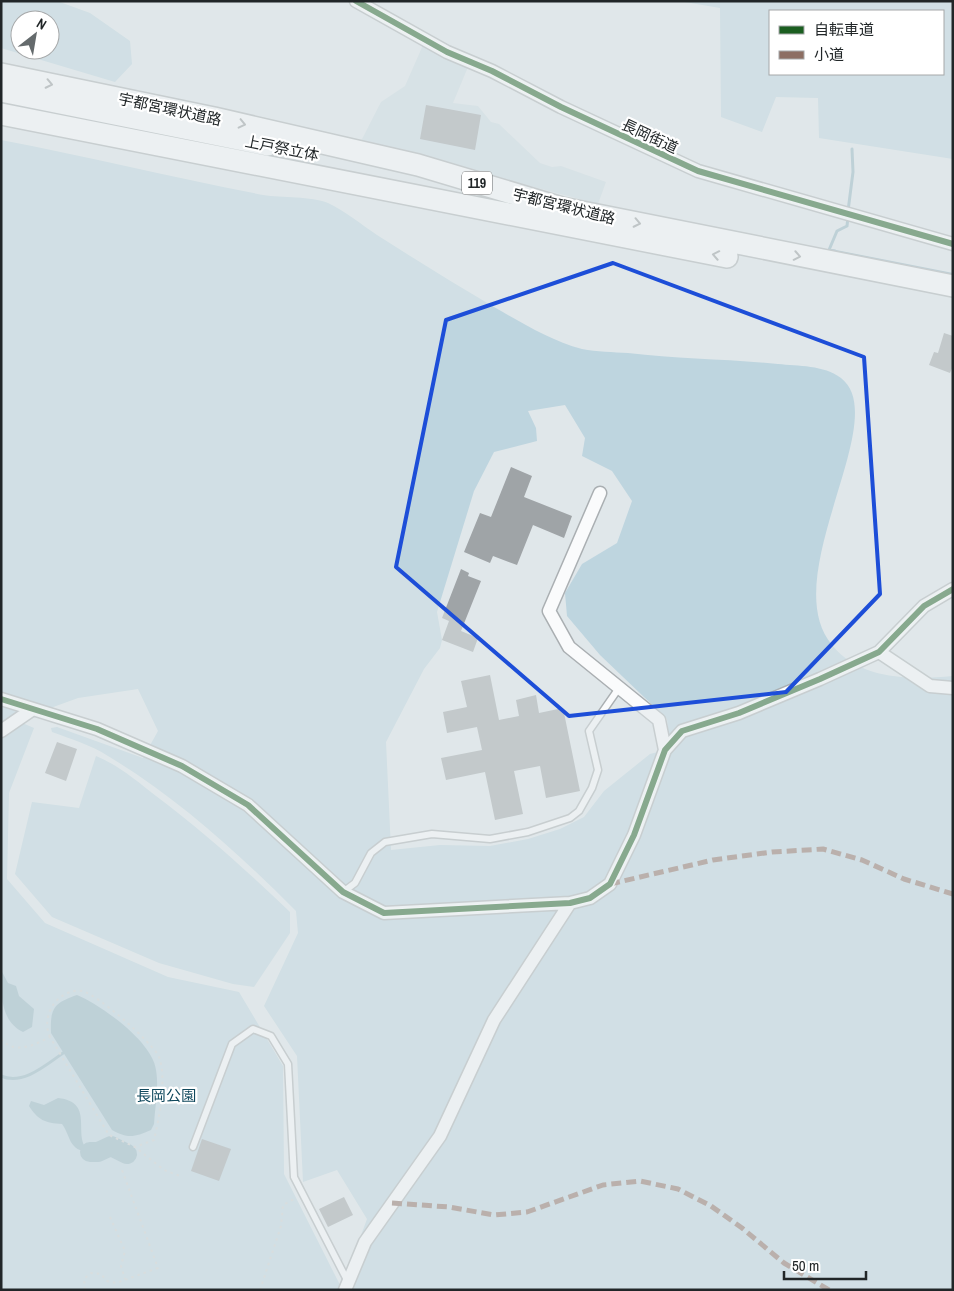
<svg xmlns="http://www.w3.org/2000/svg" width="954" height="1291" viewBox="0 0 954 1291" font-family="'Archivo Narrow','Noto Sans JP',sans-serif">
  <rect width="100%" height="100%" fill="#e0e7ea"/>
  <path fill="#cddbe2" d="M423,45L468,67L453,103L478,106L491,122L499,124L540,163L552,167L561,166L606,182L598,204L361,141L381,102L405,86Z"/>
  <path fill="#bed5df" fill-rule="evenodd" d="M1,1H57L90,13L130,41L132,64L115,82L1,48ZM20,20H50V50H20Z
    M679,1H953V159L819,138L818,98L776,97L762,132L721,117L720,8ZM943,11V74H770V11Z
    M1,140C89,157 176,178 263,195C282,198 311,196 328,203C345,211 362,225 377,235C416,260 455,284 494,307C522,323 551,341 582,349C597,352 613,352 628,353C678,359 728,359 778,364C798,366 824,365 841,378C894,419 775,577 832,645C860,680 911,680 953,676V1290H341L367,1219L337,1170L303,1182L297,1056L264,1006L298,933L296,911C239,854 178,798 108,756C91,745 71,739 52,732L51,728L57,727L143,758L158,731L138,689L78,698L1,726ZM565,405L585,438L582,456L612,471L632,501L617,543L582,564L565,593L567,616L600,655L667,719L670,749L650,754L604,791L584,817L560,829L528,839L490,846L440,845L391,850L386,742L424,669L440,648L442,640L437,612L474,491L494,452L537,441L536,428L528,411Z
    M20,722L34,728L9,793L7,879L45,923L168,977L239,992L283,1066L284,1174L340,1285L339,1290H1V736Z
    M96,756C118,765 137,781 156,796C204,832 247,871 290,912V933L254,987L233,984L159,963L52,917L15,874L32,802L79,808Z"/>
  <path fill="#96b5c2" d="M831,249L953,273V276L831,251Z
    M1,970L8,983L16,986L19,996L34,1009L32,1027L23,1032C0,1021 1,993 1,970Z
    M77,995C101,1005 153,1042 156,1070C159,1087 155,1107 154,1124L151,1130C135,1137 128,1139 112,1130L51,1033C50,1008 54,1003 77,995Z
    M58,1098C97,1102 70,1138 90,1152C68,1151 71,1136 62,1124C45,1123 38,1120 29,1106L31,1101L44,1105Z"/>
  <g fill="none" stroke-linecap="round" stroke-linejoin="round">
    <path stroke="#96b5c2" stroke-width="3" d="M848,211L853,172L852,149
      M835,251L829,250L837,231L847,226L848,217
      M1,1076C24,1086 48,1063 66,1051"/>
    <path stroke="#96b5c2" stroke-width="20" d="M90,1152H98L111,1146L127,1154"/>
  </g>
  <path fill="#9fa4a7" d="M426,105L481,115L475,150L420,139Z
    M944,333L953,336V366L950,373L929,365L934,352L938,353Z
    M511,467L532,476L524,497L572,516L564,538L533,525L517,565L493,556L490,563L464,552L480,513L491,517Z
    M461,569L469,573L468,576L481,581L461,631L478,638L473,652L442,640L449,621L442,618Z
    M490,675L499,720L519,716L516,700L536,695L539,713L563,708L580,791L546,798L540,766L514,771L523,814L495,820L485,772L446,780L441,758L482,750L477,727L447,733L443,712L467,707L461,681Z
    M57,742L77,749L66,781L45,773Z
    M202,1139L231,1149L219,1181L191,1171Z
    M344,1197L353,1215L328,1227L319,1209Z"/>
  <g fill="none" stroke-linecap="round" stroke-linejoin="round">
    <g stroke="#aaafb2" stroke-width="9">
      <path id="service" d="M343,892L355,883L371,853L385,842L432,834L490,839L528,832L570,818L579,811L592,788L598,770L589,731L619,688
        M193,1147L232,1044L253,1029L271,1036L288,1064L294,1177L347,1280"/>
    </g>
    <g stroke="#aaafb2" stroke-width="15">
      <path id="minor" d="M356,1L447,52L492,71L561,107L698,171L953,244
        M600,493L549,611L569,647L659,720L665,750
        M879,652L930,686L953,688
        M1,699L97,729L182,766L248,805L343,892L384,913L570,903L590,898L610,884L634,835L665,750L682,731L739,713L820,679L879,652L924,606L953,589
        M1,731L33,709
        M345,1290L365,1242L440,1136L494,1020L570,903"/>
    </g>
    <g stroke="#aaafb2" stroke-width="24">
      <path id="trunk" d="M1,74L214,118L418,165L562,208L953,286
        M1,91L268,145
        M1,114L727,257"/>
    </g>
    <path stroke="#cfd1d1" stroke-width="2" stroke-dasharray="2.5 4" stroke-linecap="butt" d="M50,1037C45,1026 47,1015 53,1005C59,996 71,989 82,991C97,994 153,1043 159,1057C167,1078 159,1119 154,1140L135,1147
      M1,1039C15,1055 34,1045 50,1037L109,1135L135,1147L164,1170L180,1176
      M110,1217L125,1251L121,1266L125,1279
      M85,1290L84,1279L91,1273L101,1274L107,1281L116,1283L158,1268L122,1170
      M260,1290L281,1226L283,1205L296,1198"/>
    <use href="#service" stroke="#fafbfc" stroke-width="6"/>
    <use href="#minor" stroke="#fafbfc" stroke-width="12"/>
    <use href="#trunk" stroke="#fafbfc" stroke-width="21"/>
    <path stroke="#8d6e63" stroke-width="5" stroke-dasharray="10 5" stroke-linecap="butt" d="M610,884L713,860L772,852L823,849L862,860L904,879L953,894
      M392,1203L449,1207L494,1215L527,1212L603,1185L640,1181L678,1189L711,1206L742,1228L784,1263L829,1290"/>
    <g stroke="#fff" stroke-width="9">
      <path id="cycleway" d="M356,1L447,52L492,71L561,107L698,171L953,244
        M1,699L97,729L182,766L248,805L343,892L384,913L570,903L590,898L610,884L634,835L665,750L682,731L739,713L820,679L879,652L924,606L953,589"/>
    </g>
    <use href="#cycleway" stroke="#1b5e20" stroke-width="6"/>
  </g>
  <defs><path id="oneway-chevron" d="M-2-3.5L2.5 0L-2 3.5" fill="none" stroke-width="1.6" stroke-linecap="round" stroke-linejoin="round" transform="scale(1.25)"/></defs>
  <g stroke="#989b9d">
    <use href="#oneway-chevron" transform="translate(49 84) rotate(12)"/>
    <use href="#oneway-chevron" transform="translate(242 124) rotate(13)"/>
    <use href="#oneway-chevron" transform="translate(637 223) rotate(12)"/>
    <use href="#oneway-chevron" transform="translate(716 255) rotate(-169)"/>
    <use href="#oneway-chevron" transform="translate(797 256) rotate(11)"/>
  </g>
  <path d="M0 0H954V1291H0ZM613,263L864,357L880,594L786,692L569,716L396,567L446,320Z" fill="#e0e7ea" fill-opacity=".55" fill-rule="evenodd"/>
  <path fill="none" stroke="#1d4ed8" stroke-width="4" stroke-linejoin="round" d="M613,263L864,357L880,594L786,692L569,716L396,567L446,320Z"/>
  <g text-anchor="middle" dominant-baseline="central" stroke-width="4.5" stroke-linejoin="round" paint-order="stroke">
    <rect fill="#fff" stroke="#646768" stroke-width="1" x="462" y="171.5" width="30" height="23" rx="4"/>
    <g font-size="14" font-weight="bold" fill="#212628">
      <text x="477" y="183">119</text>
    </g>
    <g font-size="15" fill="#212628" stroke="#fff">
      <text transform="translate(170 109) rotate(12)">宇都宮環状道路</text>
      <text transform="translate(650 136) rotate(25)">長岡街道</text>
      <text transform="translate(282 148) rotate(11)">上戸祭立体</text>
      <text transform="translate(564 206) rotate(14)">宇都宮環状道路</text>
    </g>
    <g font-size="15" fill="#11495d" stroke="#fff">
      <text x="166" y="1095">長岡公園</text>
    </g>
  </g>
  <rect width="954" height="1291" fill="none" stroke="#212628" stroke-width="5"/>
  <rect x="769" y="10" width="175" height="65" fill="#ffffff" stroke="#a6a8a9"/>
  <rect x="779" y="26" width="25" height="8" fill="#1b5e20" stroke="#a6a8a9"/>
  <text x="814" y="35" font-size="15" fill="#212628">自転車道</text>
  <rect x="779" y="51" width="25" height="8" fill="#8d6e63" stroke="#a6a8a9"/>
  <text x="814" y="60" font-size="15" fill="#212628">小道</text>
  <g transform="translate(35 35) rotate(31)"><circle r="24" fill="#ffffff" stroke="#a6a8a9"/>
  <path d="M0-4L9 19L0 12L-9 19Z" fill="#646a6c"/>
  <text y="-8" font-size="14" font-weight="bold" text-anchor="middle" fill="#212628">N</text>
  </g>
  <path d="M784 1271v8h82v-8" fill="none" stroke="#212628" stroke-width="2.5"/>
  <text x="792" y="1271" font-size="15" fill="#212628" stroke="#ffffff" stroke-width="4" paint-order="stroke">50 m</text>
</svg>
